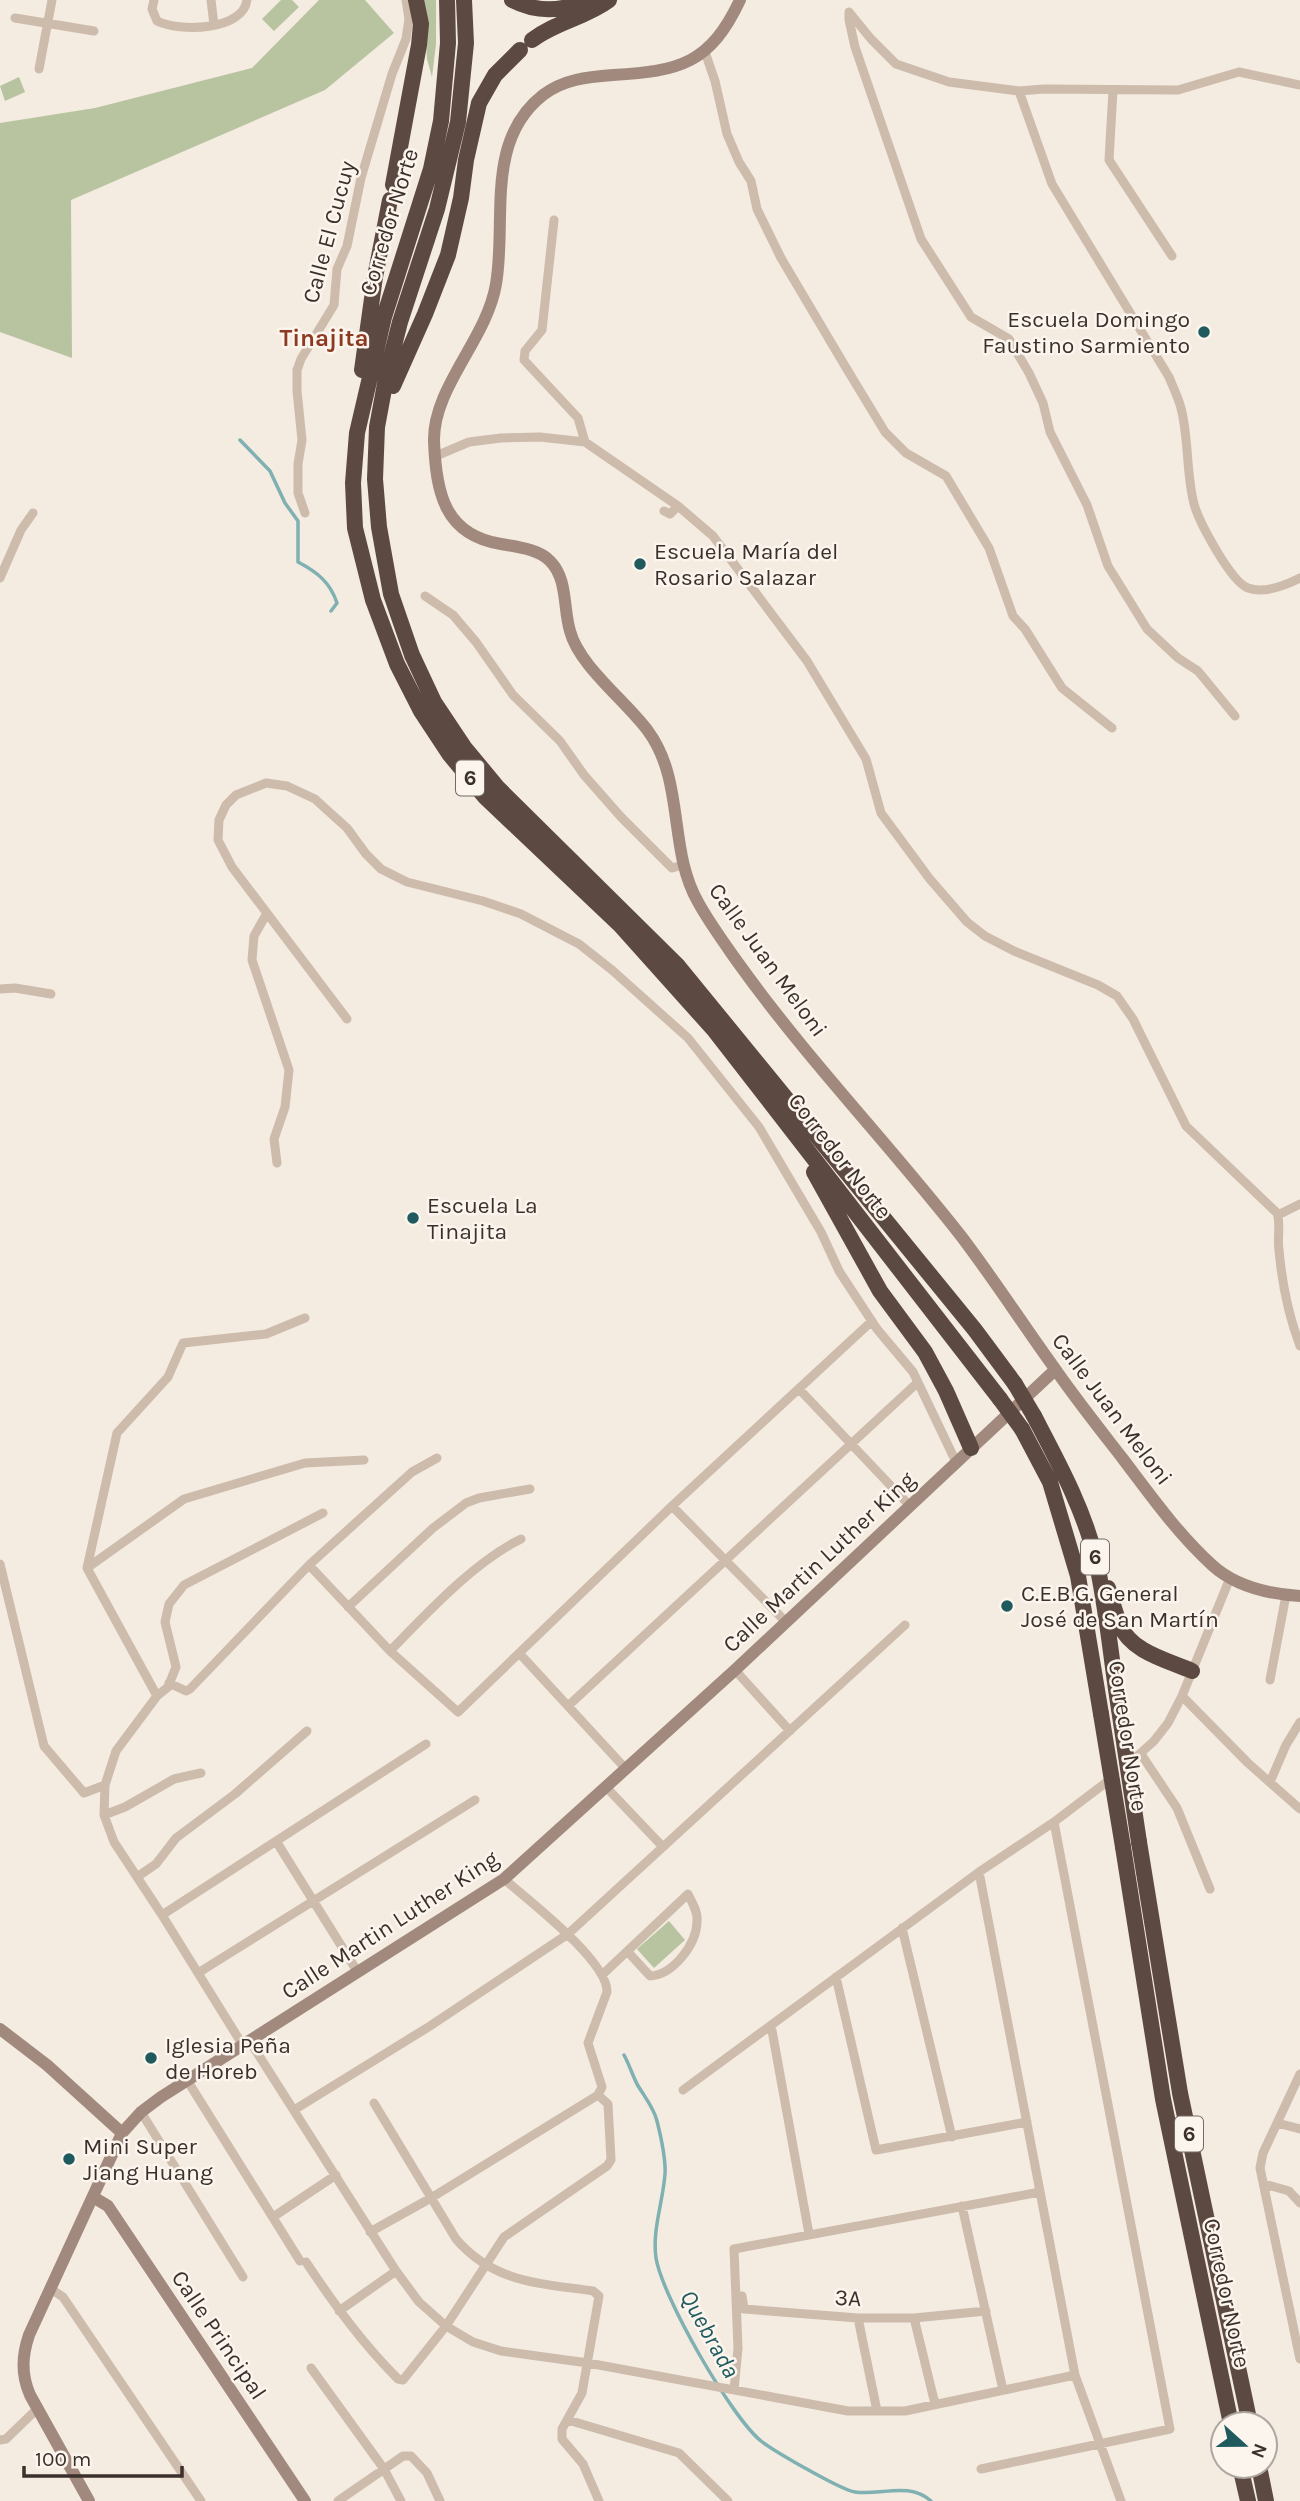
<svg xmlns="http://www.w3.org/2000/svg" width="1300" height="2501" viewBox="0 0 1300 2501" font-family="Karla,sans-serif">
  <rect width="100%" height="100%" fill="#f4ebe1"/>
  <path fill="#b8c4a0" d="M281,0H292L299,7L274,31L262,19Z
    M319,0H365L394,33L325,90L71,200L72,358L0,332V123L95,108L252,68Z
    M423,0H436V44L432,77L427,59Z
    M19,77L25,92L5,101L0,86Z
    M669,1921L685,1940L654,1968L637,1949Z"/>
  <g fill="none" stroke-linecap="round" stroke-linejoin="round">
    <path stroke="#7fb0b2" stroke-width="3.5" d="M240,440L270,471L285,503L298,521V562C317,572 330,582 337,603L331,611
      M624,2055C629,2064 632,2074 637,2084C644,2096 654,2108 657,2121C661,2137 666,2158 665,2174C663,2202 652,2230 656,2258C662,2296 731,2417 761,2441C774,2451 841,2490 855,2492C881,2496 908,2481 931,2501"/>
    <path stroke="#cdbbac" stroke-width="9" d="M154,0L152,9L157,21C179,32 243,31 247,0
      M211,0L214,25
      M849,12V20L855,47L921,239L971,317L1009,339L1029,373L1043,403L1050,432L1087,505L1108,566L1147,629L1178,658L1198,671L1235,716
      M849,12L871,39L896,64L949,82L1019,91L1044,89L1178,90L1239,72L1300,85
      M15,18L94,31
      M705,52L715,81L727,134L739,162L751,181L757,209L781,258L845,366L885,432L906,453L946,476L989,548L1013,616L1025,629L1062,688L1112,728
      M39,69L52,0
      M1113,90L1109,160L1172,256
      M1019,91L1052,184L1169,377C1173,387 1178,397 1181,408C1189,439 1186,473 1194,504C1199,522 1231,582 1248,588C1264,594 1286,585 1300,578
      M554,220L542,330L525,351L524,360L578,418L585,442
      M436,456L469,442L501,438L540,437L585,442L678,506L713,536L807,661L866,759L881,813L929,878L967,922L985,936L1014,951L1098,985L1117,996L1133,1019L1186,1126L1277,1213C1281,1224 1277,1238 1279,1250C1282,1284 1288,1314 1300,1346
      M664,511L670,514L678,506
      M305,513L298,493V464L302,440L297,391V370L301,359L334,305L337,269L347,246L361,178L392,74L406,39L409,19L406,0
      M0,578L21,530L33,513
      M425,596L453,615L476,642L513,695L560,741L584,775L621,817L672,868L683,865
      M267,913L254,936L252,960L289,1070L285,1107L274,1139L277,1163
      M0,989L15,988L51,994
      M347,1019L232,867L218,840L219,820L226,805L236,795L266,783L287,786L315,799L327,810L347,828L366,854L381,869L407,882L483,901L521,914L579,944L612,970L688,1038L759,1127L821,1232L839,1271L877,1329L913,1372L956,1462
      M1278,1215L1300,1204
      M799,1389L910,1506
      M672,1506L786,1622
      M0,1564L44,1746L84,1793L105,1785
      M309,1565L390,1651L458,1712L672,1506L872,1321
      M87,1568L184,1499L305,1463L364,1460
      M348,1607L433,1528L466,1503L479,1498L530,1489
      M390,1651C427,1613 474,1562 521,1539
      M520,1654L625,1768
      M735,1670L790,1731
      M1270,1680L1286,1595
      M169,1683L186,1691L190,1689L309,1565L412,1472L437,1458
      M157,1696L87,1568L117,1433L168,1377L183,1343L266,1334L305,1318
      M1182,1696L1248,1763L1300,1809
      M568,1706L917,1383
      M1141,1754L1177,1808L1210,1889
      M1125,1767L1154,1741L1168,1723L1182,1696L1230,1578
      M1270,1782L1286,1745L1300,1722
      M605,1786L663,1847
      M104,1815L125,1807L174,1779L201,1773
      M276,1841L357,1971
      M979,1872L1075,2375L1121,2501
      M137,1877L156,1864L176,1838L235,1794L307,1731
      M162,1915L426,1744
      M902,1928L952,2137
      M198,1973L475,1800
      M603,1974L688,1894C692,1903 698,1911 697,1921C697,1944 673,1975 650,1976L628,1952
      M836,1977L876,2150L1027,2122
      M771,2025L809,2234
      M249,2040L396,2271L419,2302L446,2326L473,2342L501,2351L588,2363L848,2411H905L1075,2375
      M242,2044L162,1915L114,1842L104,1815L105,1785L116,1751L157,1696L168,1687L176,1667L165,1622L169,1604L184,1585L323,1513
      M1300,2074L1263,2153L1260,2168L1300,2359
      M187,2080L300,2261
      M683,2090L979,1872L1054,1822L1112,1778
      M374,2103L456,2239C494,2283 539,2283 593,2291L599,2296L582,2393L562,2429V2439L583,2464L599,2501
      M294,2110L430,2026L568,1934L905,1625
      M141,2112L243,2277
      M1277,2123L1300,2129
      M1264,2184L1289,2191L1300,2203
      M962,2206L1003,2390
      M273,2217L336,2175
      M370,2232L431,2198L598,2095L602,2087L588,2043L607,1992C608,1961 528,1900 504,1879
      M306,2262C334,2304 362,2343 398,2379L403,2380L446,2326L504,2237L607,2166L611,2160L608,2104L598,2095
      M51,2289L63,2297L201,2501
      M742,2296L744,2309L858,2318H914L986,2311
      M339,2311L396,2271
      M858,2318L877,2411
      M914,2318L935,2404
      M311,2368L384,2469L401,2501
      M734,2390L738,2348L734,2249L1040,2192
      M568,2420L679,2453L728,2501
      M0,2440L6,2439L37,2409
      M981,2469L1170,2429L1054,1822
      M338,2501L403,2456H411L427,2473L440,2501"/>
    <path stroke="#a18a7d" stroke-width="12" d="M740,0C710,64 680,71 613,75C588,77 564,79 543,95C484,141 507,221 496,284C487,339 433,387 434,441C436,492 444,535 501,544C517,547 539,549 550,561C568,579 563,608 570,631C579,666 626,701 648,731C685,781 668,850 698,902C710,924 725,944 739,964C807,1059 889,1144 961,1236C993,1278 1022,1323 1053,1366C1075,1398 1099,1428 1123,1459C1151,1496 1178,1534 1212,1565C1236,1587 1268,1594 1300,1596
      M0,2029L47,2065L122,2133
      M93,2197L108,2206L305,2501
      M89,2501L30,2395C21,2374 22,2356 29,2335L122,2133L141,2112L161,2097L504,1879L735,1670L1055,1370"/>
    <path stroke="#5c4a42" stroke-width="16" d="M447,0L448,43L441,121L431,169L384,317L357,433L353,483L355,528L373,600L397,664L421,711L450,755L485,797L620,925L715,1031L1000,1399
      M464,0L466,43L458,122L437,209L400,322L387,373L377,427L375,479L379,527L391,594L412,655L434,702L464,747L498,788L678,966L975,1330L1015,1384
      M512,0C537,13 562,12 588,0
      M532,40C555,22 585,18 609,0
      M393,185L419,45L421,24L416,0
      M362,370L375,277L390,200
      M393,386L425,314L448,255L461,198L466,160L479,103L495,75L520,50
      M814,1172L880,1291L925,1352L946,1391L971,1448
      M1034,1416C1058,1462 1084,1509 1096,1560C1107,1609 1111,1660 1119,1709
      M1022,1429L1050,1482L1078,1576L1101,1714
      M1108,1588C1112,1600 1115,1613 1120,1625C1131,1652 1167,1660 1192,1671
      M1139,1842L1180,2093L1250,2424
      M1123,1847L1163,2099L1231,2424
      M1240,2466L1248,2501
      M1259,2466L1266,2501"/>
    <path stroke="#5c4a42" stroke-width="16" d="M1015,1384L1034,1416
      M1000,1399L1022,1429
      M1119,1709L1139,1842
      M1101,1714L1123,1847"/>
  </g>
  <g fill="#1f5a5e" stroke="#fbf5ee" stroke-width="2.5">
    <circle cx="1204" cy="332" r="7"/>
    <circle cx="640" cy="564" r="7"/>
    <circle cx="413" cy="1218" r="7"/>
    <circle cx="1007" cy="1606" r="7"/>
    <circle cx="151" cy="2058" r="7"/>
    <circle cx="69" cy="2159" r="7"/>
  </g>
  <g text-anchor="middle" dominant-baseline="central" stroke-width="5" stroke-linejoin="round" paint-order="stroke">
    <g fill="#fbf5ee" stroke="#756b66" stroke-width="2">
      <rect x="456" y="760.5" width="28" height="35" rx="5"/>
      <rect x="1081" y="1539.5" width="28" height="35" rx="5"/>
      <rect x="1175" y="2116.5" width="28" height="35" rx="5"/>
    </g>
    <g font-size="21" font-weight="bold" fill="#3b302b">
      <text x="470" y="778">6</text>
      <text x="1095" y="1557">6</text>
      <text x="1189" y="2134">6</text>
    </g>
    <g font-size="23" fill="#3b302b" stroke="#fbf5ee">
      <text transform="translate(389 222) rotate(-73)">Corredor Norte</text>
      <text transform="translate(329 232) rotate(-75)">Calle El Cucuy</text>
      <text transform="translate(768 960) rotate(54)">Calle Juan Meloni</text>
      <text transform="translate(840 1156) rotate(52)">Corredor Norte</text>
      <text transform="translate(1112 1409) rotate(53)">Calle Juan Meloni</text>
      <text transform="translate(819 1562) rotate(-43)">Calle Martin Luther King</text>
      <text transform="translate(1128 1736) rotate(81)">Corredor Norte</text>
      <text transform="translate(390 1925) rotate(-33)">Calle Martin Luther King</text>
      <text transform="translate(1227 2293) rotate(78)">Corredor Norte</text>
      <text transform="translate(848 2298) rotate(3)">3A</text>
      <text transform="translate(219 2335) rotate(56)">Calle Principal</text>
    </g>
    <g font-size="23" fill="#3b302b" stroke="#fbf5ee" text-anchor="start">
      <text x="1190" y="319" text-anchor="end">Escuela Domingo<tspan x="1190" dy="26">Faustino Sarmiento</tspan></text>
      <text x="654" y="551">Escuela María del<tspan x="654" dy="26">Rosario Salazar</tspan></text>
      <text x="427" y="1205">Escuela La<tspan x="427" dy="26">Tinajita</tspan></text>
      <text x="1021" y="1593">C.E.B.G. General<tspan x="1021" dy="26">José de San Martín</tspan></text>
      <text x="165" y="2045">Iglesia Peña<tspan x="165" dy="26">de Horeb</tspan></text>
      <text x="83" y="2146">Mini Super<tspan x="83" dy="26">Jiang Huang</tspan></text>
    </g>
    <g font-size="24" font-weight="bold" fill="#8c3b22" stroke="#fbf5ee">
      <text x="324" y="338">Tinajita</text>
    </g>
    <g font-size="24" font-style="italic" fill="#1f5a5e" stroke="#fbf5ee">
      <text transform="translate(710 2334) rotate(61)">Quebrada</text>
    </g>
  </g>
  <g transform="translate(1244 2445) rotate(111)"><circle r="33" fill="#fbf5ee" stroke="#aea6a0" stroke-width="2"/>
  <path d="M0-5L12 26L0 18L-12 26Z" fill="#1f5a5e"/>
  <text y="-10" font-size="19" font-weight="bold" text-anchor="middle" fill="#3b302b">N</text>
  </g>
  <path d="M24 2466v10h158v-10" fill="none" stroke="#3b302b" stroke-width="3.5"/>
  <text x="35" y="2466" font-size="21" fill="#3b302b" stroke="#fbf5ee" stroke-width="5" paint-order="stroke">100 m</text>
</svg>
